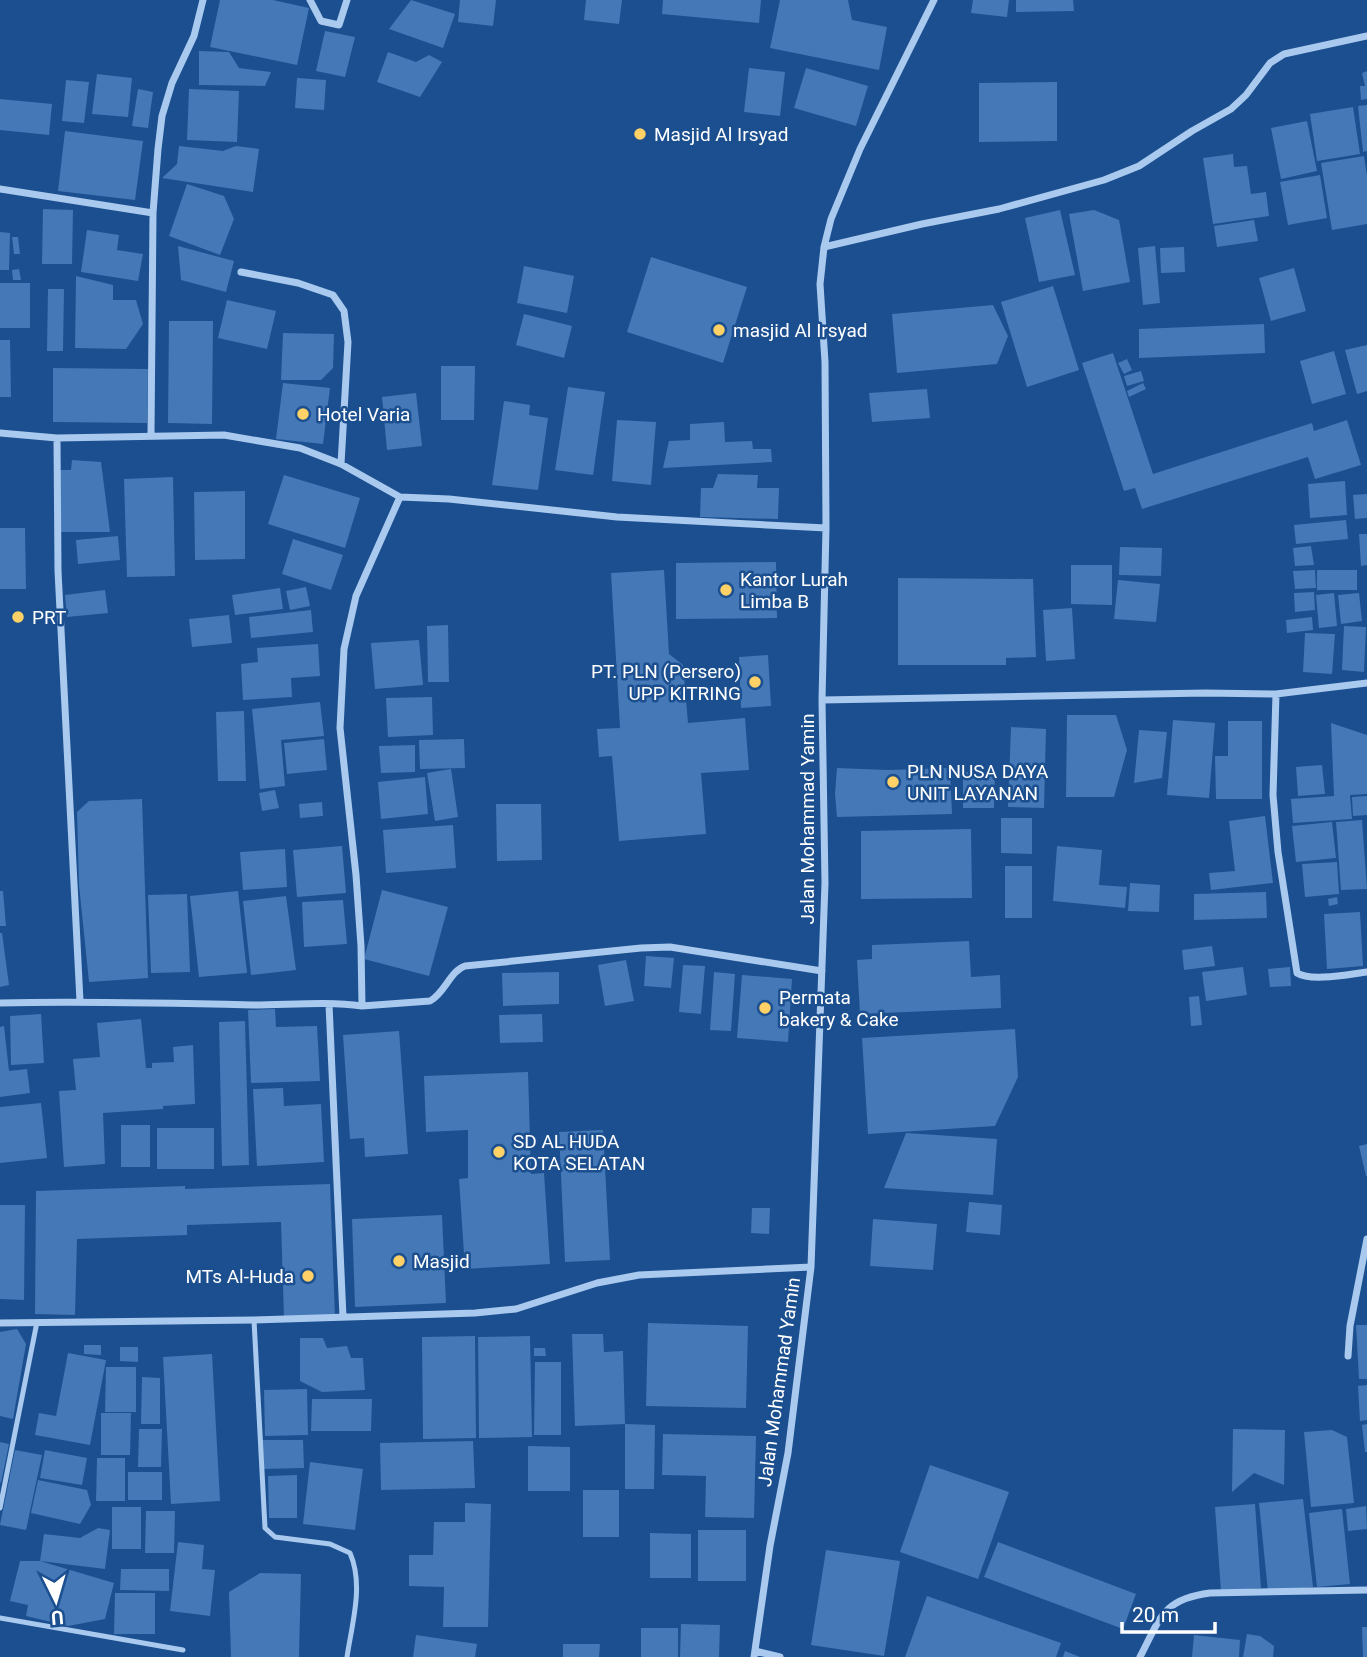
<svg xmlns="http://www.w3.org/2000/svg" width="1367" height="1657" viewBox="0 0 1367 1657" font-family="Roboto,sans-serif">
  <rect width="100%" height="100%" fill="#1b4f8f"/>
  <path fill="#4478b7" d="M220,0H273L309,8L297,65L210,47Z
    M411,0L455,14L443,48L389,29Z
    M460,0H496L493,26L458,22Z
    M586,0H622L619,24L584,20Z
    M663,0H761L759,23L662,14Z
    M780,0H848L852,20L887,27L879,70L770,48Z
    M973,0H1009L1007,17L971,13Z
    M1016,0H1073L1074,11L1016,12Z
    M325,31L355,37L345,77L316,71Z
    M199,51L229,52L239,68L271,72L265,86L199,85Z
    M388,52L416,62L429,55L442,62L420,97L377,82Z
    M749,68L785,72L780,116L744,112Z
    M806,68L868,86L856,126L794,108Z
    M1367,71V99L1361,100L1360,86H1365L1362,73Z
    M97,74L132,78L128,117L92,114Z
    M297,78L326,80L324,110L295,108Z
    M66,80L89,82L84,123L62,121Z
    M1057,82V141L979,142V83Z
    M138,89L153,92L148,128L132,126Z
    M189,89L239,91L237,142L187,140Z
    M0,99L52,104L49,135L0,130Z
    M1367,105V151L1363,152L1358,106Z
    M1353,107L1360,154L1317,161L1310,114Z
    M1307,121L1317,171L1281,179L1271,128Z
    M65,131L143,141L135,200L58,191Z
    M179,146L223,151L236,146L259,149L253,192L162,178L177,164Z
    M1233,154L1234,167L1247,166L1251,194L1266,192L1269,216L1213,224L1203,158Z
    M1364,156L1367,176V224L1332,230L1321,163Z
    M1320,175L1327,218L1288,225L1280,182Z
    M187,184L224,196L234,219L220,255L169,236Z
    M43,209L73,210L72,264H42Z
    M1060,210L1075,275L1039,282L1025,218Z
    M1094,210L1119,220L1130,282L1083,291L1069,214Z
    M1254,220L1258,241L1217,247L1214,226Z
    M87,230L119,235L117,250L143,254L138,281L81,272Z
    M0,232L10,233L9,270H0Z
    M12,237H18L20,254H14Z
    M178,246L234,261L226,292L181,280Z
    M1155,246L1160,303L1143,305L1138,248Z
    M1184,247L1185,272L1161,273L1160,248Z
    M651,257L747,287L723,363L627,332Z
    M524,266L574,276L567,313L517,303Z
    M1294,268L1306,311L1271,321L1259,278Z
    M19,269L21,280H13L12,270Z
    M76,276L113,285V300H136L143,324L126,349L75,348Z
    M0,283H30V328H0Z
    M1053,286L1079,370L1027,387L1001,302Z
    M48,289H64L63,351H47Z
    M227,300L276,311L267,349L218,338Z
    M993,305L1008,336L997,364L897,373L892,314Z
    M524,314L572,326L564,358L516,345Z
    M169,321H213L212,424L168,423Z
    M1264,324L1265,353L1139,358V329Z
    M283,333L334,334L333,368L321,380H281Z
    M0,340H10L11,397H0Z
    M1367,345V391L1357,394L1345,350Z
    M1334,351L1346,394L1312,404L1300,361Z
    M1113,353L1153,474L1312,423L1314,431L1347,420L1361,465L1315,479L1308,457L1142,509L1135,488L1124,491L1082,363Z
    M1127,359L1132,370L1124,374L1118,363Z
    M441,366H475L474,420H441Z
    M53,368L148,369L147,423L53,422Z
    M1141,371L1144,381L1127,386L1124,376Z
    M283,383L330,388L323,444L276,439Z
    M1143,383L1146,389L1129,397L1127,391Z
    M568,387L605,392L593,475L555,470Z
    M927,389L930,418L872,422L869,393Z
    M416,393L422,446L387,450L382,397Z
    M504,401L530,405L529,415L548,418L538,490L492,485Z
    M617,420L656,422L651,485L612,481Z
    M724,422L725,442L752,441L753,449H771L772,462L663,468L669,441L690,440V424Z
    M72,460L101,462L110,532H60L59,470H71Z
    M718,474L758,475L757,488H779L778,519L700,517L701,488H713Z
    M284,475L360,498L345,548L268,524Z
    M173,477L175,576L127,577L124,479Z
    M1345,481L1347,515L1310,518L1308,484Z
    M245,491V559L195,560L194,492Z
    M1367,494V518L1355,519L1353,495Z
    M1346,520L1348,539L1296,544L1294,525Z
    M0,528H25L26,589H0Z
    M1359,534H1367V565L1361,566Z
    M118,536L120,560L78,564L76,540Z
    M293,539L343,555L331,590L282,574Z
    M1311,546L1314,565L1295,566L1293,548Z
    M1120,547L1162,548L1161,576L1119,575Z
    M776,562L777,618L676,619V563Z
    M1071,565H1112V605L1071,604Z
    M664,570L669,654L683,665L688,723L745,718L749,770L701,773L706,834L619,841L612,756L599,757L597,729L620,728L611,573Z
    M1315,570L1316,588L1295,589L1293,571Z
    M1317,570H1357V590H1317Z
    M898,578L1033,579L1036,657L1006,658V665H898Z
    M1118,580L1160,584L1156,622L1114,619Z
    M306,587L310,606L290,610L286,591Z
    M280,588L283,609L235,615L232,595Z
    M105,590L108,613L67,617L65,595Z
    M1314,592L1315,610L1295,612L1294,593Z
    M1334,593L1337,626L1319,628L1316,595Z
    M1359,593L1362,621L1341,624L1338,595Z
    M1072,608L1075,659L1046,661L1043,610Z
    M311,610L313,632L251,638L249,617Z
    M229,615L232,643L192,647L189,619Z
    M1312,617L1313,630L1287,633L1286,620Z
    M448,625L449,682H428L427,626Z
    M1344,626L1366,627L1364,672L1342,670Z
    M1305,633L1335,634L1332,674L1303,672Z
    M419,640L423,685L375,689L371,643Z
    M318,644L320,676L291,678L292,697L243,700L241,664L258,662L257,648Z
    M768,655L771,706L741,708L739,657Z
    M432,697L433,735L388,737L386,698Z
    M320,702L324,736L281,740L285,786L260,789L252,709Z
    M244,711L246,781H218L216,712Z
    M1067,715H1116L1127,750L1114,797H1066Z
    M1173,720L1215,723L1209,798L1167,795Z
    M1228,721H1262V799H1216L1215,756H1228Z
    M1331,723L1367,735V794L1350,795L1352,819L1293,823L1291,799L1334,796Z
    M1011,727L1046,729L1044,808L1008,807Z
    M1139,730L1167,732L1162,778L1134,783Z
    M324,739L327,770L287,774L284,743Z
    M464,739L465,768L420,769L419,740Z
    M415,745V772L381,773L379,746Z
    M1322,765L1325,794L1298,796L1296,767Z
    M837,768L888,770L950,768L952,814L837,817L835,794Z
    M451,769L458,817L435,821L427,773Z
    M963,772H995L994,808H963Z
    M425,777L428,814L381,819L378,782Z
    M275,790L279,808L262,811L259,793Z
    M1367,796V815L1353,816L1352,797Z
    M142,799L148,978L89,982L79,885L77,812L89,801Z
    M322,802L323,816L300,818L299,804Z
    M496,804H541L542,860L497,861Z
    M1265,816L1273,883L1211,890L1209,873L1235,871L1229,821Z
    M1001,818H1032V854L1001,853Z
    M1362,820L1367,889L1341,890L1336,822Z
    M1332,822L1336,858L1296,862L1292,826Z
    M453,825L456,868L386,873L383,830Z
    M971,829L972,898L861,899V831Z
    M342,846L346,893L297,897L293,850Z
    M1057,846L1102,850L1099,885L1127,887L1125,908L1053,901Z
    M285,849L287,887L243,890L240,852Z
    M1337,862L1339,894L1305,897L1302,864Z
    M1005,866H1032V918H1005Z
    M1130,883L1160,885L1159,912L1128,911Z
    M382,890L448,907L429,976L364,959Z
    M0,891H3L6,926H0Z
    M238,891L247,973L199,977L190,896Z
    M1266,892L1267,918L1194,920V894Z
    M187,894L190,972L151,973L148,895Z
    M286,896L296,970L251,975L243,901Z
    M1337,897L1338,904L1329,906L1328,899Z
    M343,900L347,944L304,947L302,902Z
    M1360,912L1363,966L1327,969L1324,914Z
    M0,933H2L9,985L0,987Z
    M969,941L971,977L1000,975L1001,1008L860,1014L857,960L872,959V945Z
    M1212,946L1215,966L1184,970L1182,950Z
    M646,956L674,958L671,988L644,986Z
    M626,960L634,1001L605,1006L598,965Z
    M683,965L705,966L701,1014L679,1012Z
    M1243,967L1247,995L1206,1001L1202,972Z
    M1290,967L1291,986L1270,987L1268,969Z
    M559,972V1004L503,1006L502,973Z
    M714,972L735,974L731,1031L710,1030Z
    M742,975L792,979L788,1042L737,1038Z
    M1199,996L1202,1025L1191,1026L1189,997Z
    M275,1009L276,1027L317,1026L320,1081L251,1083L248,1010Z
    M41,1014L44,1063L11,1065L10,1016Z
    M542,1014L543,1042L500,1043L499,1015Z
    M141,1019L146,1068H152V1063L174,1062L173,1047L193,1045L195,1104L163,1106V1109L103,1113L105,1164L64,1167L59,1091L76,1090L73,1059L100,1057L97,1023Z
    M245,1021L249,1165L222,1166L219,1022Z
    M4,1026L9,1071L27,1069L30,1093L0,1097V1027Z
    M1015,1029L1018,1077L995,1126L868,1134L862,1038Z
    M399,1031L408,1154L365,1157L364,1138L350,1139L343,1035Z
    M528,1072L531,1174L544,1173L550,1264L465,1269L459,1179L468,1178V1130L426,1132L424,1076Z
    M283,1088L284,1106L321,1104L324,1162L257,1166L253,1089Z
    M41,1103L47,1158L0,1163V1107Z
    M121,1125H150V1167H121Z
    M157,1128H214V1169H157Z
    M603,1130L610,1260L565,1262L559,1132Z
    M906,1133L997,1139L993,1195L884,1188Z
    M1367,1144V1176H1366L1359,1146Z
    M330,1184L335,1316L284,1318L281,1222L187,1225V1235L77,1239L75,1315L35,1314L36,1191L185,1186V1189Z
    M969,1202L1002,1205L1000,1235L966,1232Z
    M0,1205H25L24,1300L0,1299Z
    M752,1208H770L769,1234L751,1233Z
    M442,1215L446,1303L355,1307L352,1219Z
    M873,1219L937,1224L933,1270L870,1266Z
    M648,1323L748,1326L746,1408L646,1406Z
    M1356,1325H1367V1379H1359Z
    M17,1329L26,1344L13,1419L0,1416V1332Z
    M572,1334H603L604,1352L623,1351L625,1424L575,1426Z
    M475,1336L476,1438L423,1439L422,1337Z
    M530,1336L532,1437L479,1438L478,1337Z
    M300,1338H323L327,1348L347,1346L351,1358H363L365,1390L322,1392L300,1381Z
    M84,1345H101V1355L84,1354Z
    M120,1347H138V1362L120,1361Z
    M534,1348H545L546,1356H534Z
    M68,1353L106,1360L90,1445L35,1435L39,1413L56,1416Z
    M212,1354L220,1501L171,1504L163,1357Z
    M535,1362H561V1435H534Z
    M106,1367H136V1412H105Z
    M142,1377L160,1378V1424H141Z
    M1367,1385V1420L1360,1421L1358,1386Z
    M307,1389L308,1435L265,1436L264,1390Z
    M312,1399H372L371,1431H311Z
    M101,1413H131L130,1455H101Z
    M625,1424L655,1425L654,1489H625Z
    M1367,1424V1452H1365L1362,1425Z
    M139,1429H162L161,1467H138Z
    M1233,1429L1285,1430L1284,1485L1254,1473L1232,1492Z
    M1332,1430L1347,1437L1354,1503L1311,1507L1304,1432Z
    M663,1434L756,1436L754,1518L705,1517L706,1476L662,1475Z
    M261,1440H303L304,1468L261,1469Z
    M473,1441L475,1488L381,1490L380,1443Z
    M0,1442L9,1444L1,1483L0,1482Z
    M528,1446L570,1447V1491H528Z
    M15,1450L42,1455L26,1530L0,1525Z
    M45,1450L87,1458L82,1485L40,1478Z
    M97,1458H125V1501H96Z
    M310,1462L363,1469L355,1530L303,1524Z
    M930,1465L1009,1492L978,1579L900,1552Z
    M128,1472H162V1500H128Z
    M297,1475V1518H269L268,1476Z
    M38,1480L87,1490L91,1505L80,1524L31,1513Z
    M583,1490H619V1537H583Z
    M1303,1499L1313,1587L1268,1592L1259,1503Z
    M465,1503L491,1504L488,1627H443L444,1587L409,1586V1555H433L434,1522H465Z
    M1255,1504L1261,1588L1221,1591L1215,1507Z
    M1366,1506L1367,1529L1348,1531L1346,1509Z
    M112,1507H141V1549H112Z
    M1342,1509L1350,1584L1317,1587L1309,1513Z
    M146,1511H175L174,1553H145Z
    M98,1528L110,1530L105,1569L40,1561L44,1534L80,1538Z
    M698,1530H746V1581H698Z
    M650,1533L691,1534V1578H650Z
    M178,1542L204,1545L202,1569L215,1570L210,1616L170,1611Z
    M998,1542L1136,1594L1123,1629L984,1577Z
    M826,1550L900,1561L884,1656L811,1645Z
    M20,1561H40L114,1583L105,1619L68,1626L26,1616L28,1605L10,1601Z
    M121,1569H169V1591L120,1590Z
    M260,1573L301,1574L299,1657H231L229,1592Z
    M115,1593H155V1634H114Z
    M927,1596L1061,1643L1056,1657H905Z
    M681,1624L720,1625L719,1657H680Z
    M1362,1627H1367V1657H1363Z
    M641,1628H678V1657H641Z
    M1247,1634L1260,1636L1274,1646L1273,1657H1243Z
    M416,1635L477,1644L475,1657H413Z
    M1194,1635L1240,1640L1239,1657H1192Z
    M563,1644H600L599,1657H563Z
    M1065,1651L1080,1657H1063Z"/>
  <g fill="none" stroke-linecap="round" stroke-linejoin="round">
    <path stroke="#a9c9ee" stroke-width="5" d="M254,1320L265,1528L275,1537L330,1544L350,1553C364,1585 352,1623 347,1657
      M0,1508L37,1322
      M0,1618L183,1650"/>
    <path stroke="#a9c9ee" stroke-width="7" d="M310,0L321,21L339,25L347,0
      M0,189L153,213
      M824,247L922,224L999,209L1104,180L1139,166L1192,131L1231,109L1246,95L1270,63L1284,54L1367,36
      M241,272L298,283L333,295L344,311L348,342L341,464
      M0,433L57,438L224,435L300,448L341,464L400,497L449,499L617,517L826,528
      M151,435L153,213L158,149L162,116L172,83L194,36L203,0
      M57,438L58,571L80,1001
      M1276,694L1273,795L1278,852L1297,973C1311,982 1350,974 1367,972
      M822,700L1205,693L1276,694L1367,683
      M0,1003C85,1001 169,1003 254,1005C289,1005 327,1001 362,1006L361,946L356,875L340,728L344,649L356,596L400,497
      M329,1004L343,1317
      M362,1006L430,1001C445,993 450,971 465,966L641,948L670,947L822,971
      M0,1323L254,1320L475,1313L516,1309L597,1283L639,1275L811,1267
      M1348,1356L1350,1326L1367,1239
      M755,1651L780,1657
      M754,1657L770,1546L788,1453L811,1267L825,883L822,700L826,528L825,362L820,284L824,247L831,219L860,149L934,0
      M1140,1657C1160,1619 1162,1599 1210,1593L1367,1590"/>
  </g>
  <g fill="#ffd166" stroke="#1b4f8f" stroke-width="2.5">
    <circle cx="640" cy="134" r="7"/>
    <circle cx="719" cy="330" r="7"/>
    <circle cx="303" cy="414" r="7"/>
    <circle cx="726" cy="590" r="7"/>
    <circle cx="18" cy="617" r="7"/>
    <circle cx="755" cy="682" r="7"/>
    <circle cx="893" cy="782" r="7"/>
    <circle cx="765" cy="1008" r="7"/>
    <circle cx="499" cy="1152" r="7"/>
    <circle cx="399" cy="1261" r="7"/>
    <circle cx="308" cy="1276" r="7"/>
  </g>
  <g text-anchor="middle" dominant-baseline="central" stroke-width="5" stroke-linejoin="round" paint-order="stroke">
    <g font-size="19" fill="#fff" stroke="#1b4f8f" text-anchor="start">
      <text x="654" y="134">Masjid Al Irsyad</text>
      <text x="733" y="330">masjid Al Irsyad</text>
      <text x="317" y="414">Hotel Varia</text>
      <text x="740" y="579">Kantor Lurah<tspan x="740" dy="22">Limba B</tspan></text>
      <text x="32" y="617">PRT</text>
      <text x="741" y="671" text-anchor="end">PT. PLN (Persero)<tspan x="741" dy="22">UPP KITRING</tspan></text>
      <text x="907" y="771">PLN NUSA DAYA<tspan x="907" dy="22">UNIT LAYANAN</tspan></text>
      <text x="779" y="997">Permata<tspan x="779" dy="22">bakery &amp; Cake</tspan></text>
      <text x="513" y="1141">SD AL HUDA<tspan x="513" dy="22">KOTA SELATAN</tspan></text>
      <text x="413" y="1261">Masjid</text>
      <text x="294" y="1276" text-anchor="end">MTs Al-Huda</text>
    </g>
    <g font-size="19" fill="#fff" stroke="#1b4f8f">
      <text transform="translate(807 819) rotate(-90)">Jalan Mohammad Yamin</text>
      <text transform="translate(779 1382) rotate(-82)">Jalan Mohammad Yamin</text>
    </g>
  </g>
  <g transform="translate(56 1601) rotate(175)" stroke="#1b4f8f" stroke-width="5" paint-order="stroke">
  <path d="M0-5L12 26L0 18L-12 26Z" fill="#ffffff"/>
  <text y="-10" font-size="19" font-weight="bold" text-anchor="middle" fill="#ffffff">U</text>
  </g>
  <path d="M1122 1622v10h93v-10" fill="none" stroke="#ffffff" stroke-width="3.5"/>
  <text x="1132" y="1622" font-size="21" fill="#ffffff" stroke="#1b4f8f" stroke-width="5" paint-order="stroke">20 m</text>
</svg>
